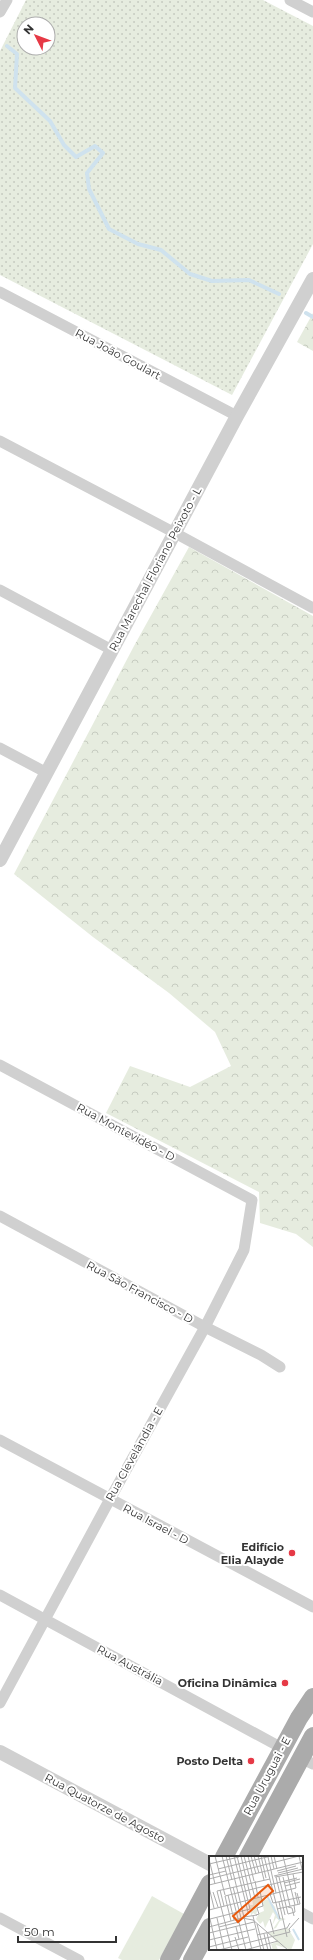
<svg xmlns="http://www.w3.org/2000/svg" width="313" height="1960" viewBox="0 0 313 1960" font-family="Montserrat,sans-serif">
  <defs>
    <pattern id="grass-dots" width="8" height="8" patternUnits="userSpaceOnUse"><rect width="8" height="8" fill="#e6ecdf"/><path d="M2 2h.1M6 6h.1" fill="none" stroke="#c6cbc0" stroke-width="1.8" stroke-linecap="round"/></pattern>
    <pattern id="forest-crowns" width="20" height="18" patternUnits="userSpaceOnUse"><rect width="20" height="18" fill="#e6ecdf"/><path d="M2 6a3 3 0 1 1 6 0M12 15a3 3 0 1 1 6 0" fill="none" stroke="#c6cbc0"/></pattern>
  </defs>
  <rect width="100%" height="100%" fill="#fff"/>
  <path fill="url(#grass-dots)" fill-rule="evenodd" d="M26,0H263L313,26V244L232,395L0,275V51ZM24,24H48V48H24Z"/>
  <path fill="url(#forest-crowns)" d="M313,313V351L297,342Z
    M189,547L313,616V1247L296,1234L260,1223L259,1192L106,1113L130,1066L190,1087L231,1066L215,1032L169,993L93,937L14,874L134,646Z"/>
  <path fill="#e6ecdf" d="M152,1896L184,1914L159,1960H122L118,1958Z"/>
  <g fill="none" stroke-linecap="round" stroke-linejoin="round">
    <path stroke="#cfe2ee" stroke-width="4" d="M7,46L17,54L15,88L50,121L64,145L76,157L95,146L103,153L87,173L89,189L109,229L138,244L161,250L190,274L212,281L249,280L279,294
      M306,313L313,317"/>
    <path stroke="#d0d0d0" stroke-width="11" d="M290,0L313,12
      M0,12L7,0
      M0,292L237,416
      M0,441L175,533L313,608
      M0,590L112,650
      M0,748L47,773
      M0,1065L252,1200L244,1250L205,1327L110,1499L0,1703
      M0,1216L205,1327L261,1355L280,1367
      M0,1440L313,1607
      M0,1595L282,1748
      M301,1758L313,1764
      M302,1913L313,1919
      M0,1918L79,1960"/>
    <path stroke="#d0d0d0" stroke-width="14" d="M0,860L237,416L313,279
      M0,1752L210,1864"/>
    <path stroke="#ababab" stroke-width="18" d="M224,1857L299,1718L313,1697
      M248,1857L313,1736
      M169,1960L210,1883
      M192,1960L210,1927"/>
  </g>
  <g fill="#e63946" stroke="#fff" stroke-width="1.5">
    <circle cx="292" cy="1553" r="4"/>
    <circle cx="285" cy="1683" r="4"/>
    <circle cx="251" cy="1761" r="4"/>
  </g>
  <g text-anchor="middle" dominant-baseline="central" stroke-width="4" stroke-linejoin="round" paint-order="stroke">
    <g font-size="11" fill="#333" stroke="#fff">
      <text transform="translate(118 354) rotate(28)">Rua João Goulart</text>
      <text transform="translate(155 569) rotate(-62)">Rua Marechal Floriano Peixoto - L</text>
      <text transform="translate(126 1132) rotate(28)">Rua Montevidéo - D</text>
      <text transform="translate(140 1292) rotate(28)">Rua São Francisco - D</text>
      <text transform="translate(134 1454) rotate(-61)">Rua Clevelândia - E</text>
      <text transform="translate(156 1524) rotate(28)">Rua Israel - D</text>
      <text transform="translate(130 1665) rotate(28)">Rua Austrália</text>
      <text transform="translate(267 1776) rotate(-62)">Rua Uruguai - E</text>
      <text transform="translate(105 1808) rotate(28)">Rua Quatorze de Agosto</text>
    </g>
    <g font-size="11" font-weight="bold" fill="#333" stroke="#fff" text-anchor="end">
      <text x="284" y="1547">Edifício<tspan x="284" dy="13">Elia Alayde</tspan></text>
      <text x="277" y="1683">Oficina Dinâmica</text>
      <text x="243" y="1761">Posto Delta</text>
    </g>
  </g>
  <g transform="translate(209 1856)">
    <rect width="94" height="94" fill="#fff"/>
    <path d="M58,43L62,48L61,62L56,72L54,65L51,68L47,63L50,57L55,55L53,45ZM79,72L86,84L82,94L67,89L69,94H64L62,88L68,86L59,77Z" fill="#e6ecdf"/>
    <path d="M57,40L66,51L68,61L77,63L71,65L67,72L64,73L70,64L67,62L63,70L66,59L64,56L61,62L60,52L62,48ZM52,41L53,47H50L47,59L44,57L42,60L41,49H44L43,43Z" fill="#e6ecdf"/>
    <path fill="none" stroke="#cfe2ee" stroke-width="2" d="M58,40L71,64M84,73L90,84"/>
    <path fill="none" stroke="#adadad" stroke-width="1" d="M6,0L16,39M13,0L37,94M17,0L23,24M20,0L43,94M25,0L39,56M32,0L42,43M35,0L46,42M39,0L45,25M42,0L47,18M45,0L50,17M49,0L55,24M52,0L57,22M55,0L71,63M62,0L65,13M65,0L68,13M74,0L86,49M90,0L93,13M59,1L67,37M0,3L6,28M0,8L30,1M9,13L62,0M68,15L87,10M69,17L89,12M0,19L17,15M65,20L94,13M66,21L94,16M67,21L76,59M70,21L79,58M74,21L81,50M0,23L90,0M46,25L49,41M75,27L91,23M0,29L94,6M76,30L91,26M0,31L5,52M24,31L32,62M11,34L15,50M8,35L23,94M8,35L61,23M51,35L54,50M4,36L9,51M86,36L89,48M61,38L64,47L92,41M19,39L25,64M16,40L88,22M16,40L22,65M70,46L78,81M79,51L83,52L85,60M68,53L91,48L88,37M0,54L87,32L84,18M79,58L86,56L85,49M47,59L50,58L48,52L54,50M44,60L52,94M35,61L48,59M8,62L15,93M1,63L41,53L28,0M1,63L8,94M61,63L65,78M48,68L55,94M0,71L33,62L44,64L79,94M10,71L30,66M27,71L30,83M81,76L80,73L90,62M0,77L45,66M58,77L62,94M55,78L59,94M48,79L78,72L81,67M26,81L30,94M0,84L46,73M0,91L39,81M10,94L81,76M36,94L69,85"/>
    <path fill="#e8590c" fill-opacity="0.15" stroke="#e8590c" stroke-width="2" d="M59,29L64,35L29,66L24,60Z"/>
    <rect width="94" height="94" fill="none" stroke="#333" stroke-width="2"/>
  </g>
  <g transform="translate(36 36) rotate(312)"><circle r="19" fill="#ffffff" stroke="#adadad"/>
  <path d="M0-3L7 15L0 10L-7 15Z" fill="#e63946"/>
  <text y="-6" font-size="11" font-weight="bold" text-anchor="middle" fill="#333333">N</text>
  </g>
  <path d="M18 1936v6h98v-6" fill="none" stroke="#333333" stroke-width="2"/>
  <text x="24" y="1936" font-size="12" fill="#333333" stroke="#ffffff" stroke-width="3" paint-order="stroke">50 m</text>
</svg>
